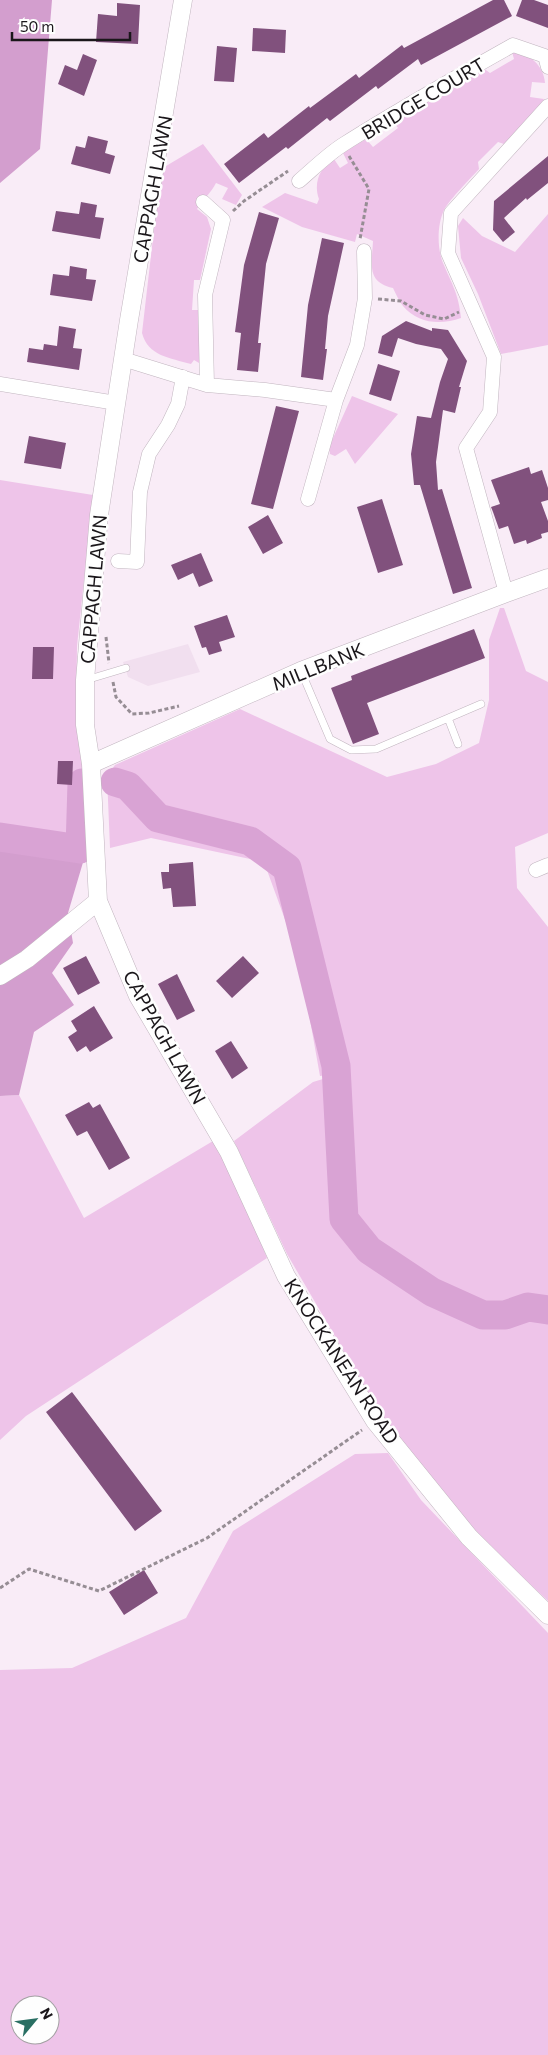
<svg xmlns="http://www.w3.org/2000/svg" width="548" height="2055" viewBox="0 0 548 2055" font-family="Commissioner,sans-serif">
  <rect width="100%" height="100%" fill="#f9ecf7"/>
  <path fill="#f1dfef" d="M188,644L200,672L148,686L128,677L123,662Z"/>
  <path fill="#eec4e9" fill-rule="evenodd" d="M512,52C529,52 544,66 545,83L532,82L530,97L544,99L542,103L504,144L498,142L478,162L479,169C470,179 450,199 444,210C437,225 437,248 443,263C452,284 459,295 461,318C441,325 418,324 403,306C399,301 396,294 393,288C366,282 372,264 373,241L357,234L355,242L302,227L262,207L285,193L317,204L319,199C313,183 320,167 334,159L340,168L348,163L343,153L366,139L373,147L398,128L392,120L445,91L483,68L490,73L514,59Z
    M203,144L242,195L236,205L222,199L228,188L216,183C211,193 204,198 197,209L207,217L211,229L200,280H194L192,310H198L202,350L199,363L194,360L191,364C170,358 148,356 142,333L161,169Z
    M548,214V345L501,354L478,294L461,258L458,226L463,218L482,236L515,252Z
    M352,396L398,414L355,464L346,449L335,456L330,454L329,447Z
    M0,480L93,495L77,646L76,718L89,788L84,859L0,848Z
    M500,608H504L526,671L548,682V833L515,847L517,888L548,927V1601L471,1529L382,1417L287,1254L234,1141L313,1082L343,1073L320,1076L299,958L264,862L151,838L110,848L107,776L115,765L240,709L387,777L436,764L479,743L489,700V640Z
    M19,1095L84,1218L213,1141L245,1203L267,1258L26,1416L0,1440V1096Z
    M388,1453L421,1500L548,1633V2055H0V1670L72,1668L186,1618L233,1531L355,1454ZM20,2005H50V2035H20Z"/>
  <path fill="#d39ece" d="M0,0H52L40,149L0,183Z
    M0,848L84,859L68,913L73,943L52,973L74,1005L34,1032L19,1095L0,1096Z"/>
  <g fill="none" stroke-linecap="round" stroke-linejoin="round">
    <path stroke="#d9a3d4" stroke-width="29" d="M115,782L128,786L158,818L250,841L287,868L336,1066L344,1219L369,1250L432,1292L483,1315H505L528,1307L548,1310
      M0,837L80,849L82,783"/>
  </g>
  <path fill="#81517d" d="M493,0H504L512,16L421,65L418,59L378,89L376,86L330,121L327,118L288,149L286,147L239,183L224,164L264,133L268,138L309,106L310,108L356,74L359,78L402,45L404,48Z
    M522,0H534L548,5V28L516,16Z
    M117,3L140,5L138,44L96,42L98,14L117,16Z
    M253,28L286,30L285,53L252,51Z
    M217,46L237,48L234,82L214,81Z
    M83,54L97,60L84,96L58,84L65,65L77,70Z
    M88,136L108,141L105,153L115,156L110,174L71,164L76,146L85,148Z
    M548,156V183L527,200L526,198L504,218L515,232L503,242L493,230L494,201Z
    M81,202L97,205L95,217L104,218L100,239L52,231L56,211L79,214Z
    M259,212L279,218L266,264L258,343H261L258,372L237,370L241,333L235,332L244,265Z
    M322,238L344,243L328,316L325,349H327L323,380L301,377L308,305Z
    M70,266L87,269L86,279L96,280L92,301L50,295L53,274L69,276Z
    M406,321L432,331V328L448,330L467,361L459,387H461L455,413L443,410L436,462L438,490L442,489L472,588L453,594L420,485H414L411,454L417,416L431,418L440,382L448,359L441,349L416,344L398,338L392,357L378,353L382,336Z
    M59,326L76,329L73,348L82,349L79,370L27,362L29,348L43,350L44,344L57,346Z
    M378,364L400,371L391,401L369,394Z
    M276,406L299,411L273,509L251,504Z
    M29,436L66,443L61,469L24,463Z
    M529,467L531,474L542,470L548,488V500L541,502L548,521V532L541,534L542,538L527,544L526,540L514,544L508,526L499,529L493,512L491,507L500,504L491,480Z
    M382,499L403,565L378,573L357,507Z
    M268,515L283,543L263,554L248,527Z
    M201,553L213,581L199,587L193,573L178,580L171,565Z
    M227,615L235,637L219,642L222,651L209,655L206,647L202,648L194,626Z
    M474,629L485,658L367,703L379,734L353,744L331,688L352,680L351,676Z
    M33,647H54L53,679H32Z
    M58,761H73L72,785L57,784Z
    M193,862L196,906L173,907L171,888L163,889L161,872H169V864Z
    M86,956L100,983L78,995L63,968Z
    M243,956L259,973L232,998L216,981Z
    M177,974L195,1011L177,1020L158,984Z
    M94,1006L113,1038L90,1052L86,1046L77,1052L68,1037L77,1031L71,1021Z
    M231,1041L248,1068L232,1079L215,1051Z
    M89,1102L93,1108L100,1104L130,1158L109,1170L87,1131L77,1136L65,1115Z
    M72,1392L162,1511L135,1531L46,1412Z
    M144,1570L158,1593L124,1615L109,1592Z"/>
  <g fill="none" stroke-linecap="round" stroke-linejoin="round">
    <g stroke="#c1b5bf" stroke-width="8">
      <path id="service" d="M301,671L330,739L351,750L376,749L481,704
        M86,680L126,668
        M448,718L458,744"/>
    </g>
    <g stroke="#c1b5bf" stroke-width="15">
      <path id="minor" d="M299,181C313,169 328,154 344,144C399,109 456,77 513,45L545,56L548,67
        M203,202L223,220L205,295L207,385
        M123,359L207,385L265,390L336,400
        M0,384L116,403
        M308,499L336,400L357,345L365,298L364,251
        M118,561L137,562L140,492L149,454L168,425L178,404L183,377
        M506,593L466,448L490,412L494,357L448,253L451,213L548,106
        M536,870L548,865"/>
    </g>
    <g stroke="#c1b5bf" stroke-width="19">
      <path id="tertiary" d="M183,0L129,320L99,515L85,680V725L91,764L98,901L138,996L229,1152L286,1276L375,1421L469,1537L548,1615
        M91,764L301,671L506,593L548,578
        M0,976L27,959L98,901"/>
    </g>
    <path stroke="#968d94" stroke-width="3" stroke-dasharray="4 2.5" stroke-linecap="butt" d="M349,156L369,189L360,239
      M233,211L244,201L288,171
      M378,299L401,301L425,315L444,319L459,312
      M106,637L109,663
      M113,682L116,697L132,714L149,713L179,706
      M0,1588L29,1569L99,1591L207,1538L362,1430"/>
    <use href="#service" stroke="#fff" stroke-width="7"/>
    <use href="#minor" stroke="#fff" stroke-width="14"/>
    <use href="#tertiary" stroke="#fff" stroke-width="18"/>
  </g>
  <g text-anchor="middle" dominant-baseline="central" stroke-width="5" stroke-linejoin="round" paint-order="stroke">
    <g font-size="19" fill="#1a161a" stroke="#fefefe">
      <text transform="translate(423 98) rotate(-31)">BRIDGE COURT</text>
      <text transform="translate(152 189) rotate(-80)">CAPPAGH LAWN</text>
      <text transform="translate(93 589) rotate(-85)">CAPPAGH LAWN</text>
      <text transform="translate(318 666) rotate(-22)">MILLBANK</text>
      <text transform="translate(165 1037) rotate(61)">CAPPAGH LAWN</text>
      <text transform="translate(342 1361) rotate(57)">KNOCKANEAN ROAD</text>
    </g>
  </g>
  <g transform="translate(35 2020) rotate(61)"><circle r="24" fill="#fefefe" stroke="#a3a1a3"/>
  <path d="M0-4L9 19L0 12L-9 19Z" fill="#296f63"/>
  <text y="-8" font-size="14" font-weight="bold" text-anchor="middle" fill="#1a161a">N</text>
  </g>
  <path d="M12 32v8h118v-8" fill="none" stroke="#1a161a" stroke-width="2.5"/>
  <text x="20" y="32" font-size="15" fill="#1a161a" stroke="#fefefe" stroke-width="4" paint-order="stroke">50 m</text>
</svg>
